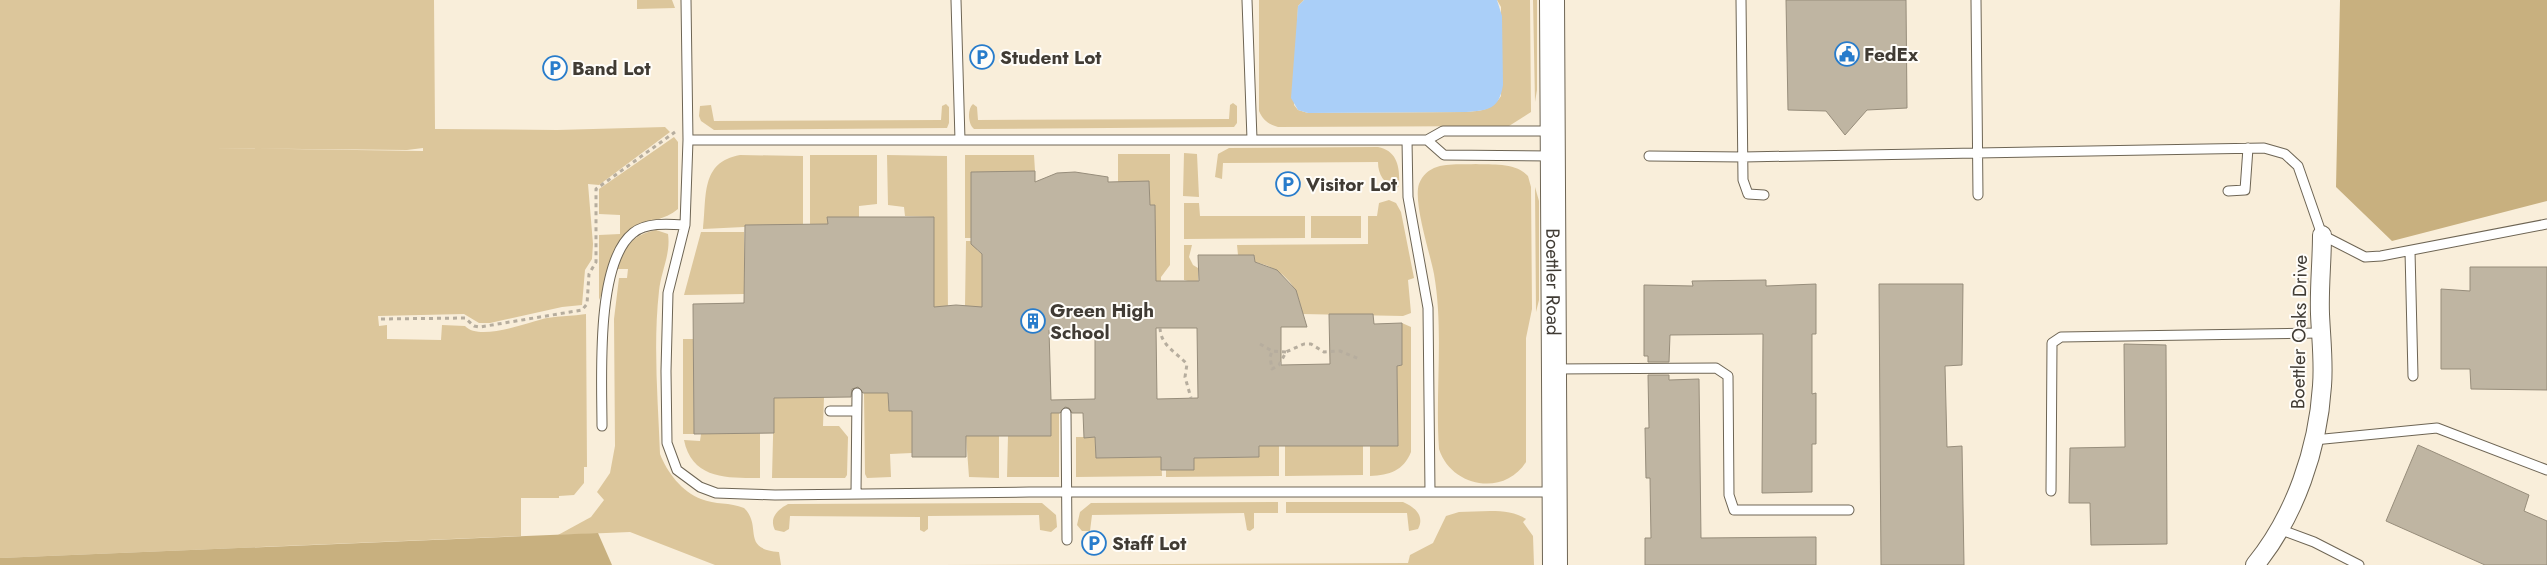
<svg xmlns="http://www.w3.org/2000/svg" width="2547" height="565" viewBox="0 0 2547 565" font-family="Jost,sans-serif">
  <rect width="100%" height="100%" fill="#f9eeda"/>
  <path fill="#dcc69b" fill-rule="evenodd" d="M0,0H434L435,129L557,130L665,127L670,132L599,185L588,184L593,244L592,259L585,270L582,305L562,307L490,323H479L464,314L378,316L379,326L387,325V339L441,340L442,325L465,326C480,342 528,322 547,318C560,316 573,316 586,314L587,467H584V483L574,495L559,496V498H521V536L0,558ZM212,148L407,150L423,148V151Z
    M637,0H672L675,8L637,9Z
    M1259,0H1304L1298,6L1294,105L1298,110L1308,113L1466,112C1481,111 1492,110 1501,96V7L1497,0H1530L1531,112L1509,126L1278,127C1268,124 1263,120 1259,111Z
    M1533,0H1537V90L1535,102Z
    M1233,103L1237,106V123L1234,127L974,129C968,124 967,109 973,104L977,107L978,120L1229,119L1230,105Z
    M946,104L949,107V123L947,128L714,130L701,121L699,116L700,106L711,105L714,121L941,120L942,106Z
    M674,137L678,142V209C665,220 647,221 632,230C607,245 611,278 599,300V235L620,234V215L599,214V189Z
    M1378,147C1398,151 1400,168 1399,186L1396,189C1384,183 1378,175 1378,162L1223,163L1222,179L1215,177L1218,154L1229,148Z
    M1184,153L1197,154L1199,197L1183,196Z
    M1118,154H1170V265L1161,277V291H1156L1154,205H1150L1149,182H1118Z
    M740,155L803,156V224L703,229C707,197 700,162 740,155Z
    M810,155H877V204L859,206V217H828V224H810Z
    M887,155L947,156L948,315H934V217L905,216L904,207L888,205Z
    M965,155H1034L1035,171L971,238H965Z
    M1476,164C1493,165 1515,162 1528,176L1531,187L1532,309L1526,338V462C1504,497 1451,487 1439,449C1435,391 1444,331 1434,274C1430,253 1413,202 1419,184C1428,160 1455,165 1476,164Z
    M1535,187L1539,201V300L1536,312Z
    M1389,200L1396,203L1401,212L1414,278L1408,280L1411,313L1403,316L1302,314C1299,285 1282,268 1255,262L1254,255H1238L1237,245L1368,244V216H1377L1379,203Z
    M1184,203H1199L1200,216H1305V238L1184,239Z
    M1311,216H1361V238H1311Z
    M656,230L668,234C671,254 661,271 659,291C653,345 658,400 660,454C667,472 682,492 701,499C715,505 730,502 744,508C763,526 740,549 779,552L781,565H715L630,532L558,535L591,517L604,500L597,492L610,473L615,446L614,319L619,278H627L628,269H617C621,248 634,234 656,230Z
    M701,232H744V294L684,295Z
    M966,241H982L977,250L982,254V314L965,306Z
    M1184,245H1192L1189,257L1193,265L1198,268V291H1188V281L1184,280Z
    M1402,323L1411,327V452C1403,471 1390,475 1370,476V445H1398L1397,366L1402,365Z
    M683,339H693L694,434H683Z
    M864,393H888L889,411H912V453L890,454L891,477L867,478L865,474Z
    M824,397L823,426H839L848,437L847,475L845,478H772L774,398Z
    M1051,413H1059V477H1007L1008,436Z
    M1260,424H1279V476L1166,477V470H1194V458L1259,457Z
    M760,433V478C729,478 692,480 684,440L700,441L701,434Z
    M966,436H999V478L969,477Z
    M1076,437H1095L1096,458L1161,457L1162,476L1076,477Z
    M1285,446H1363V475L1285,476Z
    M1278,502V513H1254V528L1250,531L1247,530L1244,513L1092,515L1090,531H1082L1077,525L1080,512L1091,503Z
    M1286,502H1403C1415,507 1425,516 1418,529L1409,531L1407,513H1286Z
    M1042,503L1056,515L1057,527L1051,532L1040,530L1039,515L928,516V529L924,532L920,530V517L790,516L789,529L784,532L775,530C769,518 777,510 788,504Z
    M1459,512C1480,512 1508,507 1526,519L1523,522L1533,536L1534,565H939L1408,563L1410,555L1433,543L1446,516Z"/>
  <path fill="#c8b07f" d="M2340,0H2547V201L2392,241L2336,187Z
    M598,533L612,565H0V558Z"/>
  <path fill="#aacff8" d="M1304,0H1497L1502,16L1503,85C1499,110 1488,110 1466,112L1308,113L1298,110L1291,98L1298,6Z"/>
  <path fill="#bfb5a2" stroke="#978d7b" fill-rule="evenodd" d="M1786,0H1906L1907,108L1867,110L1845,135L1826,111L1788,110Z
    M1035,171V182L1057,173L1075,172L1108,177V182L1149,181L1150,205H1155L1156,281H1199L1198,255H1254L1255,262L1277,270L1296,290L1307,327H1281V365L1330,364L1329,314H1373L1374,324L1402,323V365L1397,366L1398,446H1259V457L1194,458V470H1161V457L1096,458L1095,437L1084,438L1083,413H1072L1069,408L1065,407L1060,413H1051V436H966V457H912V411H889L888,393H863L858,387L852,389L851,397L774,398V433L694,434L693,304L744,303L745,225L828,224L827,217H934V307L956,305L982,307V254L971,244V172ZM1156,328H1197L1198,398L1157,399ZM1049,330H1095V399L1051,400Z
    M2470,267H2547V390L2471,389L2470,369H2441V289L2470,291Z
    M1766,280V286L1816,284V334H1812V394L1816,393V444H1812V492L1762,493L1763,334L1670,335L1669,362H1648V356H1644V285L1693,286L1692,281Z
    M1879,284H1963L1962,365L1945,366L1947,447L1962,446L1964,565H1881Z
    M2124,344L2166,345L2167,544L2091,545L2090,503H2069L2070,448L2125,447Z
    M1648,375H1669V380L1699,379L1701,538L1816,537V565H1645V538H1651L1650,478H1646L1645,428H1649Z
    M2418,445L2529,495L2524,511L2547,521V565H2485L2386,521Z"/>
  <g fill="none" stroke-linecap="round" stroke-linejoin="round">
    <g stroke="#6e6554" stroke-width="11">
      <path id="lane" d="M686,0L688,140L685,225L668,293L666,371L667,443L677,470L700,487L716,493L775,495L1029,492H1554
        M956,0L960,140
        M1247,0L1252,139
        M1741,0L1743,180L1748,194L1764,195
        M1976,0L1978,195
        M688,140H1427L1443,131H1552
        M1407,140L1408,197L1428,308L1430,492
        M1427,140L1444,155L1551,156
        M1649,156L1743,157L2264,148L2285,154L2298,166L2322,235L2365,257L2381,256L2547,224
        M2228,191L2245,190L2248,148
        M2410,251L2413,376
        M1554,369L1716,368L1728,376L1729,495L1734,510H1849
        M830,411H856
        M1066,413L1067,540
        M602,426C602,381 595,263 633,233C646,222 669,224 685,225
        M2314,440L2437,428L2547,470
        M2051,491L2052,343L2061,337L2321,333
        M856,493L857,393
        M2279,529L2314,542L2359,565"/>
    </g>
    <g stroke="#6e6554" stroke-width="20">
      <path id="street" d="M2255,565C2295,516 2318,449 2322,386C2324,362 2321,338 2320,314C2319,288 2322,261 2322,235"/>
    </g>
    <g stroke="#6e6554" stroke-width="26">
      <g id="secondary">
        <path id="s1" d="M1552,0L1555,565"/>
      </g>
    </g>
    <path stroke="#b6ad9e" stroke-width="3" stroke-dasharray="4 4" stroke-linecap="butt" d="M381,319L465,318L474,326L480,327L582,310L587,304L589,274L596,262V189L675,132
      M1160,328C1161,346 1176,352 1187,364L1185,377L1191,398
      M1260,344L1272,351
      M1286,352L1272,351L1270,357L1272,369L1279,365L1286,352L1304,344H1311L1324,352L1340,351L1359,359"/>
    <use href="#lane" stroke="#fff" stroke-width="9"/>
    <use href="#street" stroke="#fff" stroke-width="18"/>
    <use href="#secondary" stroke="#fff" stroke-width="24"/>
  </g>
  <defs>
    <g id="civic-ring" transform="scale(1.25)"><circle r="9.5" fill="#fffdf9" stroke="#287ccb" stroke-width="1.5"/><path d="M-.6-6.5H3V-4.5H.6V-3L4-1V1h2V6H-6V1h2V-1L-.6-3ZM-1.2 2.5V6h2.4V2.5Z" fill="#287ccb"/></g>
    <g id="parking-ring" transform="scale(1.25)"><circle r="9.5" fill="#fffdf9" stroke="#287ccb" stroke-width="1.5"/><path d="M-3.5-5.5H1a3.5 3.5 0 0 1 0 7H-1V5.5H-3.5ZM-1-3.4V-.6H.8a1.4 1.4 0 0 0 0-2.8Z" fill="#287ccb"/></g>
    <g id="building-ring" transform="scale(1.25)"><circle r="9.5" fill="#fffdf9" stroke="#287ccb" stroke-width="1.5"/><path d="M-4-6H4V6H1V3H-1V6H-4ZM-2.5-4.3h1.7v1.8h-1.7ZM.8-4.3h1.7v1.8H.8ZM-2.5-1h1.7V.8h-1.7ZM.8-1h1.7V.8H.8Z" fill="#287ccb"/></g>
  </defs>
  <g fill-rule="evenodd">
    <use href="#civic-ring" x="1847" y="54"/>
    <use href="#parking-ring" x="982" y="57"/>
    <use href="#parking-ring" x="555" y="68"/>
    <use href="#parking-ring" x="1288" y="184"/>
    <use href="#building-ring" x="1033" y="321"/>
    <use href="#parking-ring" x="1094" y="543"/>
  </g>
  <g text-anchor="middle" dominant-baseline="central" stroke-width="4" stroke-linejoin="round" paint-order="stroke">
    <g font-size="19" font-weight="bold" fill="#403b34" stroke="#fffdf9" text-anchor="start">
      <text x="1864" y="54">FedEx</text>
      <text x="1000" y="57">Student Lot</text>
      <text x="572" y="68">Band Lot</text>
      <text x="1306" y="184">Visitor Lot</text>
      <text x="1050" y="310">Green High<tspan x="1050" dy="22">School</tspan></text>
      <text x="1112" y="543">Staff Lot</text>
    </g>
    <g font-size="19" fill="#403b34" stroke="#fffdf9">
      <text stroke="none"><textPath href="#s1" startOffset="282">Boettler Road</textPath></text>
      <text transform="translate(2299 332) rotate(-89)">Boettler Oaks Drive</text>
    </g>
  </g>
</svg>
